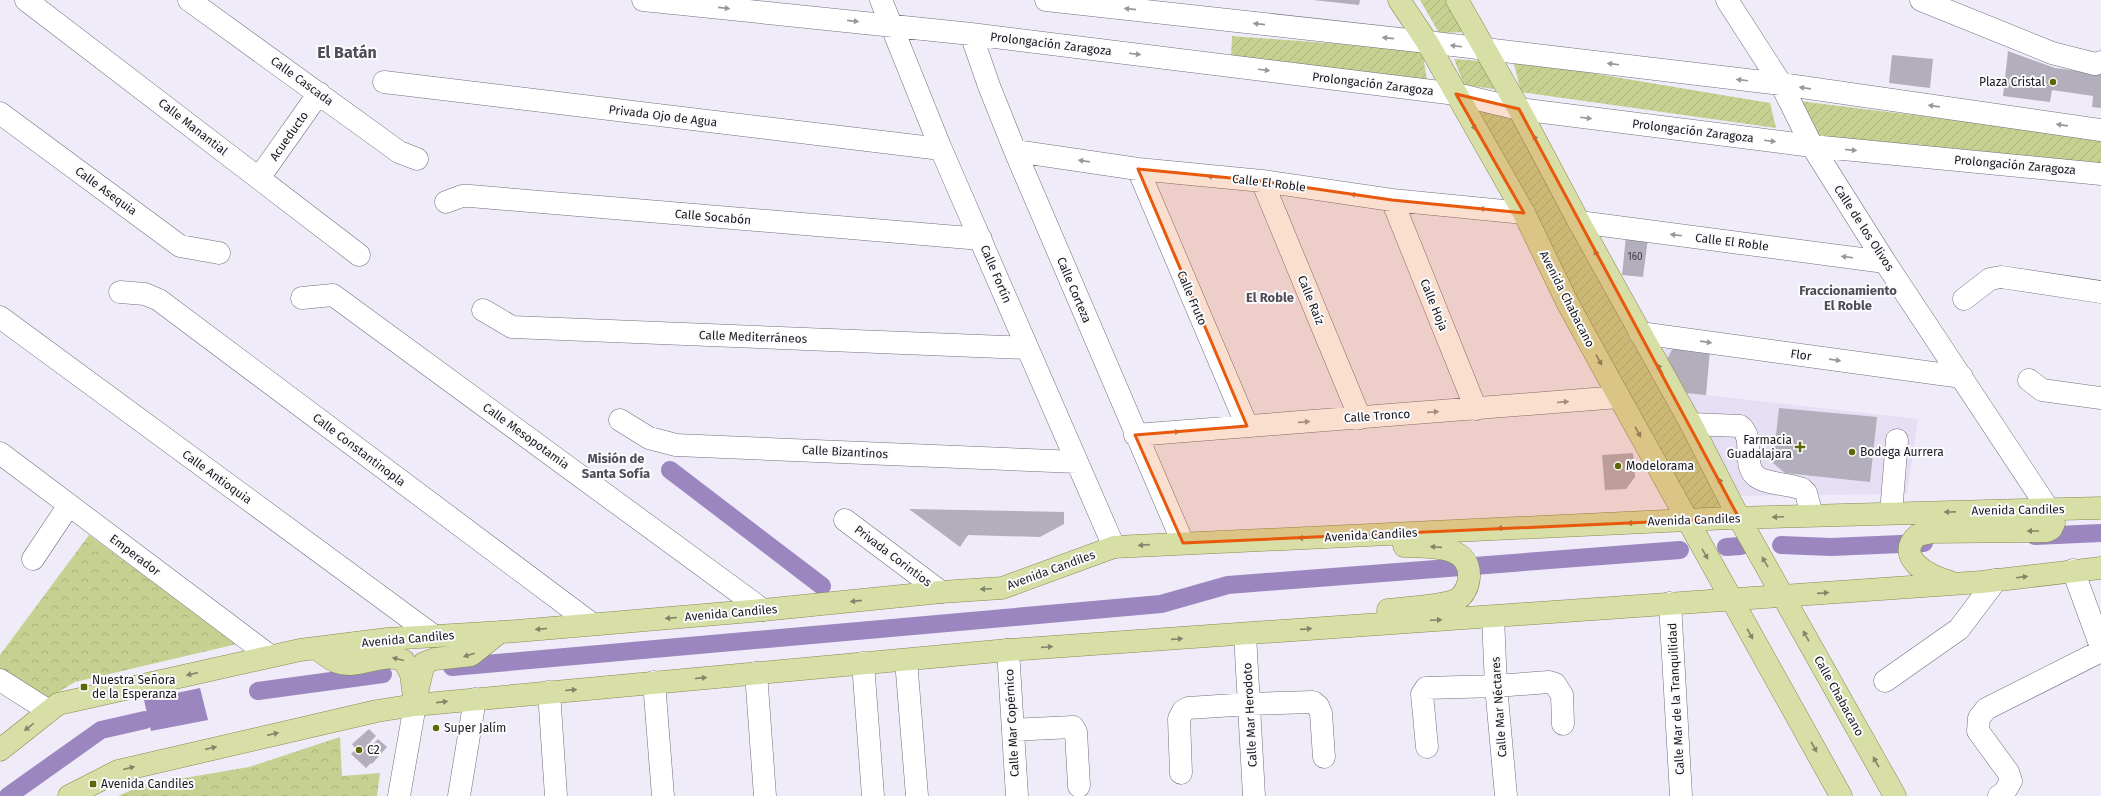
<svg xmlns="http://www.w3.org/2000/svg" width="2101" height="796" viewBox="0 0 2101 796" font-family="'Fira Sans',sans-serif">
  <defs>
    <pattern id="forest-crowns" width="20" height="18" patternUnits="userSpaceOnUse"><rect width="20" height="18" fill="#c6d090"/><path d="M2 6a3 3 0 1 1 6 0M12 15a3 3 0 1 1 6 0" fill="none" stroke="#aab27c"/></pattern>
    <pattern id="garden-furrows" width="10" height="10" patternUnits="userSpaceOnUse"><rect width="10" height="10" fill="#c6d090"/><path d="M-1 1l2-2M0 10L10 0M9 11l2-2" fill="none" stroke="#aab27c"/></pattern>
  </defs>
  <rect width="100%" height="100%" fill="#f0ebf9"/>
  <path fill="#e6dff4" d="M1666,348L1710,350L1706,395L1918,419L1907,494L1741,496L1663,352Z"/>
  <path fill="url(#forest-crowns)" d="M89,535L237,644L75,682L32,708L0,690V655Z
    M340,737L342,776L380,773L377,796H118L143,785L249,767Z"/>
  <path fill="url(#garden-furrows)" d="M1420,0H1450L1468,32L1439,33Z
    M1232,36L1422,50L1427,80L1231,56Z
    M1454,59L1481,61L1494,89L1464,85Z
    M1513,60L1770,103L1776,128L1521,92Z
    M1799,101L2101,138V174L1819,138Z
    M1469,103L1517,113L1731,510L1692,513Z"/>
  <path fill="#9c86c0" d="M200,688L208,720L151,731L144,700Z"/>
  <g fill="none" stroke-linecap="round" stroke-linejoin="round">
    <path stroke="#9c86c0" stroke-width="18" d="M670,470L822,586
      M2035,536L2101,533
      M1781,545L1831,547L1924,543
      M1726,547L1741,546
      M452,667L1161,604L1228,585L1680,550
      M258,691L383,674
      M8,796L101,730L145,720"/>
  </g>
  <path fill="#b3aebc" d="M1313,0H1360L1359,5Z
    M2008,51L2055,68L2101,74V108L2092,107L2093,96L2052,90L2050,102L2003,96Z
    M1892,55L1933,59L1930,88L1889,83Z
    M1626,236L1648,238L1643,277L1622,275Z
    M1673,348L1710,350L1706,395L1685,393L1667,359Z
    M1779,408L1877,417L1870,482L1785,473L1773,463Z
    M1633,453L1635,477L1626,489L1605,490L1602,455Z
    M909,509L1064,512V524L1040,537L968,535L960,547Z
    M369,729L376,736L370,742L372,745L378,739L387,747L372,764L371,763L366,768L351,754L356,749L352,744Z"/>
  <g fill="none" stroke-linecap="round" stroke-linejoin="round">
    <g stroke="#726e7a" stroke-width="23">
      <path id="minor" d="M26,0L359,255
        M189,0L399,152L417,159
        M643,0L971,34L1456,94L1519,109L1812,146L2101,174
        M881,0L941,149L1114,547
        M1046,0L1427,42L1781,84L2101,130
        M1727,0L1781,84L1812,146L1885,262L2049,510
        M1921,0L2052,53L2095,64L2101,62
        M971,34L989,86L1015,151L1183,543
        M384,82L941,149
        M0,113L180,246L219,253
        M1015,151L1138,169L1262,181L1392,200L1524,213
        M1138,169L1247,426
        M259,178L319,93
        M1262,181L1360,418
        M1392,200L1476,409
        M446,202L462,196H470L981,239
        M1579,222L1885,262
        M120,292L145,294L159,300L592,624
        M302,298L333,295L763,610
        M1964,299L1990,279L2001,277L2101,292
        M483,310L512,327L1027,348
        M0,317L434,636
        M1640,333L1962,377
        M2029,380L2042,390L2101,398
        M620,420L649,438L676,445L1077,462
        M1691,424L1740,426C1756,438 1741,466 1757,477C1767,484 1790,484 1802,489L1806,493L1812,515
        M1135,435L1619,397
        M0,453L270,656
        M1891,513L1897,440
        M845,520L941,592
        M33,559L69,505
        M2073,570L2101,647
        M1670,603L1681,796
        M1493,617L1496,686L1506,796
        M1245,634L1254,796
        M1008,650L1017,796
        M906,660L917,796
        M863,663L873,796
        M756,673L765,796
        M0,680L49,711
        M1885,681L1959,629L1996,580
        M654,682L663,796
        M549,692L556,796
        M1013,730L1073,727L1076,732L1079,786
        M1427,747L1422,694L1426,688L1496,686L1549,682L1555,684L1562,695L1563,724
        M1181,773L1179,719L1183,711L1188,708L1250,704L1313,702L1318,706L1321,713L1324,757
        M399,796L415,705
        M459,796L475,699
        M1999,796L2004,793L2011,781L2008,772L1978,731L1979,718L1986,709L2101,651"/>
    </g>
    <g stroke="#838b4f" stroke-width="23">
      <path id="major" d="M1399,0L1427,42L1524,213L1568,304L1613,386L1841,796
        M1457,0L1519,109L1579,222L1691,424L1739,518L1895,796
        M1948,581C1929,577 1893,556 1918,535L1932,532L2047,531L2051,529L2054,523L2049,510
        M1388,610C1403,608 1446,606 1458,599C1465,594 1468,586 1469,578C1471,543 1427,547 1404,546
        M316,648C322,652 329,659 337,662C358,670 383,650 404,661L411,674L415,705
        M417,693L424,663L435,659L471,655L500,632
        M0,750L58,704L300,650L387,639L517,631L763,610L941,592L1002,588L1114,547L1730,518L2101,508
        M69,796L118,771L377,711L415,705L1008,650L1981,582L2101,568"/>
    </g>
    <use href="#minor" stroke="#fff" stroke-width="22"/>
    <use href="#major" stroke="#d7dfa6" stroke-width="22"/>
  </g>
  <defs><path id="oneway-solid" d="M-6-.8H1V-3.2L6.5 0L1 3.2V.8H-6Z"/></defs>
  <g fill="#989799">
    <use href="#oneway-solid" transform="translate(724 8) rotate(6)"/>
    <use href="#oneway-solid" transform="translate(1130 9) rotate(-174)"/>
    <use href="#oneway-solid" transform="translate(853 21) rotate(6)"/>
    <use href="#oneway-solid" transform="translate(1259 24) rotate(-174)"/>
    <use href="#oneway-solid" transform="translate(1388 38) rotate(-174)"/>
    <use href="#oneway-solid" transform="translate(1456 46) rotate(-173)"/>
    <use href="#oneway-solid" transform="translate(1135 54) rotate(7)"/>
    <use href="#oneway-solid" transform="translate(1613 64) rotate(-173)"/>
    <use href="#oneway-solid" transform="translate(1264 70) rotate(7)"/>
    <use href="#oneway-solid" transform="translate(1742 80) rotate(-173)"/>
    <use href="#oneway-solid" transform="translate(1805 88) rotate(-172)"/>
    <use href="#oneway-solid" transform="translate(1934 106) rotate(-172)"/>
    <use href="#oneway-solid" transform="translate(1586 118) rotate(7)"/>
    <use href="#oneway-solid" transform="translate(2062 125) rotate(-172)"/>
    <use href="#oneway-solid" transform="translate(1770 141) rotate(7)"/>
    <use href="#oneway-solid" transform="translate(1851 150) rotate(5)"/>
    <use href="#oneway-solid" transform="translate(1084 161) rotate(-172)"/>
    <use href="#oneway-solid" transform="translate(1213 177) rotate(-174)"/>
    <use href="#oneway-solid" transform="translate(1356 195) rotate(-172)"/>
    <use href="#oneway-solid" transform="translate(1485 209) rotate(-174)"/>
    <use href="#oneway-solid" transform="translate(1676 235) rotate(-173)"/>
    <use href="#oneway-solid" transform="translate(1847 257) rotate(-173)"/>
    <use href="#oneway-solid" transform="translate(1706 342) rotate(8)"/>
    <use href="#oneway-solid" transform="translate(1835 360) rotate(8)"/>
    <use href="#oneway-solid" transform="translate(1563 402) rotate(-5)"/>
    <use href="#oneway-solid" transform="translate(1433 412) rotate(-4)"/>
    <use href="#oneway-solid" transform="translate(1304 422) rotate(-4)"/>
    <use href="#oneway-solid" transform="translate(1174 432) rotate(-4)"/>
  </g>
  <g fill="#828568">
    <use href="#oneway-solid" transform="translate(1473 125) rotate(60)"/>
    <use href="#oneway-solid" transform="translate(1536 140) rotate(-118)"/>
    <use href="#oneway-solid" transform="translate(1597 255) rotate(-119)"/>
    <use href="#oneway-solid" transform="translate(1599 360) rotate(61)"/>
    <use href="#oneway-solid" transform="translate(1660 369) rotate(-119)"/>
    <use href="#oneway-solid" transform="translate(1638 432) rotate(61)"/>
    <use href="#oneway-solid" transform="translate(1721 483) rotate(-117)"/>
    <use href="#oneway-solid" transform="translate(1950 512) rotate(179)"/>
    <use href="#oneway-solid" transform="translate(1778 517) rotate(178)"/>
    <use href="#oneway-solid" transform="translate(1633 523) rotate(177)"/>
    <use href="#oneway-solid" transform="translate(1503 528) rotate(177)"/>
    <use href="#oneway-solid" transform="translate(2033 531) rotate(180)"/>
    <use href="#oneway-solid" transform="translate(1304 538) rotate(177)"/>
    <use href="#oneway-solid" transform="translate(1144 545) rotate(176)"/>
    <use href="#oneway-solid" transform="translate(1436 547) rotate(-176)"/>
    <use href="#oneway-solid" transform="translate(1705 554) rotate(60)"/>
    <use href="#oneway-solid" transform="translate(1765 562) rotate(-120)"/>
    <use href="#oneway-solid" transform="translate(2022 577) rotate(-7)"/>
    <use href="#oneway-solid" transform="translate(986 589) rotate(177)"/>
    <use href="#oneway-solid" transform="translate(1823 593) rotate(-4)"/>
    <use href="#oneway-solid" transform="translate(856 601) rotate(174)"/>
    <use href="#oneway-solid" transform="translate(671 618) rotate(175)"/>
    <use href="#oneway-solid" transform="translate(1436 620) rotate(-3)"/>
    <use href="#oneway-solid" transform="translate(541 629) rotate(175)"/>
    <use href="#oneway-solid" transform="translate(1306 629) rotate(-4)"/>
    <use href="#oneway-solid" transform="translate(1750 634) rotate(61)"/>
    <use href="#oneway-solid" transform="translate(1806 636) rotate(-119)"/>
    <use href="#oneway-solid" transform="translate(1177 639) rotate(-4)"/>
    <use href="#oneway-solid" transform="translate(1047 647) rotate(-4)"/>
    <use href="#oneway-solid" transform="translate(469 655) rotate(163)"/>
    <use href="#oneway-solid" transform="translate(398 659) rotate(-166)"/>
    <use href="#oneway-solid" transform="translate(192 674) rotate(167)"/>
    <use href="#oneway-solid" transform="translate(701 678) rotate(-5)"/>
    <use href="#oneway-solid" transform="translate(571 690) rotate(-5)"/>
    <use href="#oneway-solid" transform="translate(442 702) rotate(-6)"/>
    <use href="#oneway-solid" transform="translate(29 727) rotate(143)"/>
    <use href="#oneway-solid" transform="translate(273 734) rotate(-13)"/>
    <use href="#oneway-solid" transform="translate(1814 747) rotate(61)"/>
    <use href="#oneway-solid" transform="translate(211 748) rotate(-13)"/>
    <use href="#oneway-solid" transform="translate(1876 762) rotate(-119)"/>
    <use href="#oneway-solid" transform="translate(129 768) rotate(-14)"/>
  </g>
  <path fill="#e8590c" fill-opacity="0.2" stroke="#e8590c" stroke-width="3" stroke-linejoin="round" d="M1456,94L1519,109L1739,518L1183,543L1135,435L1247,426L1138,169L1262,181L1392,200L1524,213Z"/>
  <g fill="#5d6708" stroke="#fbfbfd" stroke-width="1.5">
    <circle cx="2053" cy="82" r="4"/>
    <path d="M1798 441h4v4h4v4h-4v4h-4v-4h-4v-4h4z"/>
    <circle cx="1852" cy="452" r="4"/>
    <circle cx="1618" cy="466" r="4"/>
    <rect x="80" y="683" width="8" height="8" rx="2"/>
    <circle cx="436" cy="728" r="4"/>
    <circle cx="359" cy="750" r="4"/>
    <rect x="89" y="780" width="8" height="8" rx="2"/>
  </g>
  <g text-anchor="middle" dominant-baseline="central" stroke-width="4" stroke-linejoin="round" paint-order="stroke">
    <g font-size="10" fill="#403e45">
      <text x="1635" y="257">160</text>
    </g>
    <g font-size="12" fill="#1a181d" stroke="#fbfbfd">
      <text transform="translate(1051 44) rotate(7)">Prolongación Zaragoza</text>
      <text transform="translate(302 81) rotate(36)">Calle Cascada</text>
      <text transform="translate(1373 84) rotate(7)">Prolongación Zaragoza</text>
      <text transform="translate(663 116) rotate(7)">Privada Ojo de Agua</text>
      <text transform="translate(193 127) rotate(38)">Calle Manantial</text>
      <text transform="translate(1693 131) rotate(7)">Prolongación Zaragoza</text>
      <text transform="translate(289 136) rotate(-55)">Acueducto</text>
      <text transform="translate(2015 165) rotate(5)">Prolongación Zaragoza</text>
      <text transform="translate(1269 183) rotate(7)">Calle El Roble</text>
      <text transform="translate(106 191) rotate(36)">Calle Asequia</text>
      <text transform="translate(713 217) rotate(5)">Calle Socabón</text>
      <text transform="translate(1864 228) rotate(57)">Calle de los Olivos</text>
      <text transform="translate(1732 242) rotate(7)">Calle El Roble</text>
      <text transform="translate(996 274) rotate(67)">Calle Fortín</text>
      <text transform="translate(1074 290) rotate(67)">Calle Corteza</text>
      <text transform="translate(1192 298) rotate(67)">Calle Fruto</text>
      <text transform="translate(1567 299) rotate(63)">Avenida Chabacano</text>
      <text transform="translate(1311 300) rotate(68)">Calle Raíz</text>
      <text transform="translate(1434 305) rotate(68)">Calle Hoja</text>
      <text transform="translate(753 337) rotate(2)">Calle Mediterráneos</text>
      <text transform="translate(1801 355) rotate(8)">Flor</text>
      <text transform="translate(1377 416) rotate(-4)">Calle Tronco</text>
      <text transform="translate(526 436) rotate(36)">Calle Mesopotamia</text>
      <text transform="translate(359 450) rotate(37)">Calle Constantinopla</text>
      <text transform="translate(845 452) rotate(3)">Calle Bizantinos</text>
      <text transform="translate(217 477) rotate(36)">Calle Antioquia</text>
      <text transform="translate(2018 510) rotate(-1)">Avenida Candiles</text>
      <text transform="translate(1694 520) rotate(-2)">Avenida Candiles</text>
      <text transform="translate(1371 535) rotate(-3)">Avenida Candiles</text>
      <text transform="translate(135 555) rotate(37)">Emperador</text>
      <text transform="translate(893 556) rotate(37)">Privada Corintios</text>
      <text transform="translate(1051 570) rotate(-20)">Avenida Candiles</text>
      <text transform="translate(731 613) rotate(-5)">Avenida Candiles</text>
      <text transform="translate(408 639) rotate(-5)">Avenida Candiles</text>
      <text transform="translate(1839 696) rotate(61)">Calle Chabacano</text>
      <text transform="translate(1676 699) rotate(-93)">Calle Mar de la Tranquilidad</text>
      <text transform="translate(1499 707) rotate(-94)">Calle Mar Néctares</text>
      <text transform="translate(1250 715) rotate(-93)">Calle Mar Herodoto</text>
      <text transform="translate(1012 723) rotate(-93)">Calle Mar Copérnico</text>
    </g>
    <g font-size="12" fill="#1a181d" stroke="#fbfbfd" text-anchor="start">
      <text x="2045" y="82" text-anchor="end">Plaza Cristal</text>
      <text x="1792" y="440" text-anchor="end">Farmacia<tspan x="1792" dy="14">Guadalajara</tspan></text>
      <text x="1860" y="452">Bodega Aurrera</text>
      <text x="1626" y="466">Modelorama</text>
      <text x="92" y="680">Nuestra Señora<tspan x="92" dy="14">de la Esperanza</tspan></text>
      <text x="444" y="728">Super Jalím</text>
      <text x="367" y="750">C2</text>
      <text x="101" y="784">Avenida Candiles</text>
    </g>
    <g font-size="13" font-weight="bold" fill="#4f4b57" stroke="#fbfbfd">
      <text x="1848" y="290">Fraccionamiento<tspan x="1848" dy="15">El Roble</tspan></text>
      <text x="1270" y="297">El Roble</text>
      <text x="616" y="458">Misión de<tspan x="616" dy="15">Santa Sofía</tspan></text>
    </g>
    <g font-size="16" font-weight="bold" fill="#4f4b57" stroke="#fbfbfd">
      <text x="347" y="52">El Batán</text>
    </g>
  </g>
</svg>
